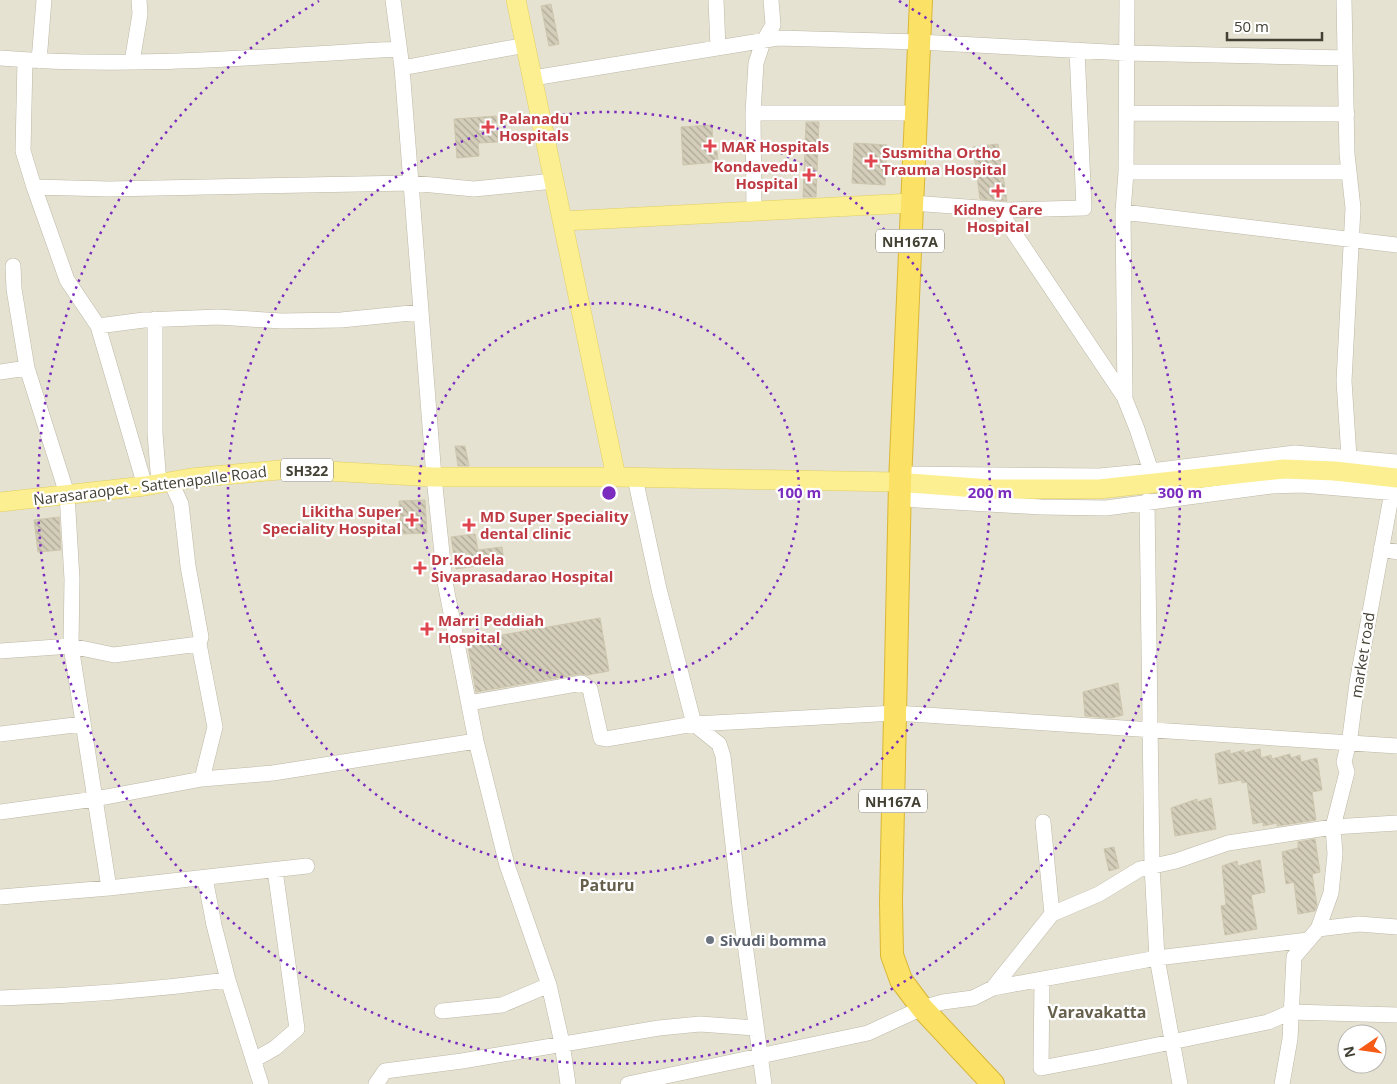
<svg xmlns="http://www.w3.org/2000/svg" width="1397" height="1084" viewBox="0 0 1397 1084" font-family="'Open Sans',sans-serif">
  <defs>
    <pattern id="building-back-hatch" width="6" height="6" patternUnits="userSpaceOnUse" patternTransform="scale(1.25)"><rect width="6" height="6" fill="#d3cdb9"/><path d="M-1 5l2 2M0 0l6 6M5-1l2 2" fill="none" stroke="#ada897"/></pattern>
  </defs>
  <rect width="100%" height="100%" fill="#f2efe4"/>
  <path fill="#e5e2d2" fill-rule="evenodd" d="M0,0H1397V1084H0ZM1347,1034H1377V1064H1347Z"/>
  <path fill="url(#building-back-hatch)" stroke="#cdc6ad" d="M551,4L559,44L549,46L541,6Z
    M496,116L498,142L478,143L479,156L457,158L454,119Z
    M806,122H819L816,197H803Z
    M712,125L713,152L717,151L718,162L683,165L681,127Z
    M854,143L887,145L885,185L852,183Z
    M998,144L1007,201L980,199L973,147Z
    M455,446H465L469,466H458Z
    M425,500L427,533L401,534L399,501Z
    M59,517L61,550L38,552L34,520Z
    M475,534L478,550L502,547L504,562L456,569L451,537Z
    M600,618L609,671L587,675L580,674L476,692L467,641Z
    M1118,683L1123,715L1111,718L1085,716L1083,692Z
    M1260,749L1261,758L1271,755L1272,759L1290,754L1291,758L1300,755L1301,762L1317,758L1322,790L1312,792L1316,820L1277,826V823L1263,826V822L1253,824L1247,782L1242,783V780L1219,784L1215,754L1230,750V754L1244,750V753Z
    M1211,798L1216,829L1175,836L1171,808L1197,799V802Z
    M1315,839L1320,872L1312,874L1317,905L1315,911L1298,914L1294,882L1286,884L1282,852L1298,848V842Z
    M1114,847L1119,868L1109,871L1104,849Z
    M1260,860L1265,892L1251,895L1257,929L1225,935L1221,906L1226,905L1222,866L1237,861L1238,866Z"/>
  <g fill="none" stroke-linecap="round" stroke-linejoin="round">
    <g stroke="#bdb8a6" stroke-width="16">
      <path id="minor" d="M393,0L402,68L434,477L445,582L476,741L507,865L549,985L562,1043L568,1084
        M716,0L718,48
        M1344,0L1347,154L1353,208L1344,381L1349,457
        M0,58C133,69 266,56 399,49
        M25,60L23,151L34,187L67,280L98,326L145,486
        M39,61L44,0
        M132,62L140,14L139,0
        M402,68L526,45
        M533,78L778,38L919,42L1127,53L1345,58
        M753,113H916
        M1127,113L1347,114
        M1126,172H1349
        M34,187L109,189L411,183L474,189L554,181
        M912,203L1007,210L1084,208L1077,50
        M998,209L1125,398
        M754,211L753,113L756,63L763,42L773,25L771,0
        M1123,212L1126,172L1127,0
        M13,266L14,289L27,368L67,494L72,579L71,646L109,888
        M155,319V433L159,484
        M98,326L144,320L218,317L282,321L341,320L421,312
        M0,372L27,368
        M1151,471L1137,429L1125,399L1123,212L1397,245
        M902,474L1100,476L1151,471L1295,453L1397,462
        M635,478L659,589L694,724L895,713L1397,746
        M171,482L181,504L188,566L201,637L199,644L215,727L202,779
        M1396,484L1392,492L1357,683L1350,737L1344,762L1347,772L1333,827L1397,823
        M900,499L1041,507L1106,508L1272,486L1302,485L1397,493
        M1147,501L1152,866L1157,958L1180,1084
        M1381,549L1397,552
        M0,651L71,646L114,655L199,644
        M469,703L582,683L590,689L601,738L606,739L694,724L719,744L723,756L740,907L764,1084
        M0,734L83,724
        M0,812L95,799L202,779L273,773L476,741
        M1043,822L1052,914
        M205,878L214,925L228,980L261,1084
        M0,897L109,888L307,866
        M1042,980L1041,1068L1099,1057L1268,1022L1291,1012L1397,1015
        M993,988L1157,958L1308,940
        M0,998C77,996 152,990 228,980
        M442,1011L502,1005L549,985
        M254,1060L275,1048L297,1029L275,870
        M376,1084L385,1071L462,1061L659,1028L700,1024L755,1028
        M628,1084L868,1033L922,1008L943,1002L973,998L993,988L1052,914L1099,894L1140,869L1176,861L1228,843L1333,827L1335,854L1331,893L1318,929
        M1282,1084L1290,1039L1294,957L1318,929L1359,924L1397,927"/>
    </g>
    <g stroke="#e1cf62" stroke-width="20">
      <path id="major" d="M516,0L616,477
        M563,221L912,203
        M0,502L145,486L191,478L291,469L434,477H616L896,482L990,489H1099L1284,469L1335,471L1397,478"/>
    </g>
    <g stroke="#dab735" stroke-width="24">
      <path id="highway" d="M921,0L900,482L891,902L892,955L901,980L922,1008L993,1084"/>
    </g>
    <use href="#minor" stroke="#fff" stroke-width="15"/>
    <use href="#major" stroke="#fcef92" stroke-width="19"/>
    <use href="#highway" stroke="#fbe165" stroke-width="22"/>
  </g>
  <g fill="none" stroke="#7b2cbf" stroke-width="2.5" stroke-dasharray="2.5 5">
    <circle cx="609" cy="493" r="190"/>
    <circle cx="609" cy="493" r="381"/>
    <path d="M899 1A571 571 0 1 1 319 1"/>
  </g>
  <g fill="#e0444e" stroke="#fff" stroke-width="2">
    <path d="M485.5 119.5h5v5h5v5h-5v5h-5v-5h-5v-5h5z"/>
    <path d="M707.5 138.5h5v5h5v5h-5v5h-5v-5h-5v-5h5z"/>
    <path d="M868.5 153.5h5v5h5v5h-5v5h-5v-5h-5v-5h5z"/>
    <path d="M806.5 167.5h5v5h5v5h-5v5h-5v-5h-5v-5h5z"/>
    <path d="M995.5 183.5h5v5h5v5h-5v5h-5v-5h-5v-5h5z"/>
    <path d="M409.5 512.5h5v5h5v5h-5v5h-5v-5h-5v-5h5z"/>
    <path d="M466.5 517.5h5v5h5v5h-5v5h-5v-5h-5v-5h5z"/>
    <path d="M417.5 560.5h5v5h5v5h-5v5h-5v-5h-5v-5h5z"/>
    <path d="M424.5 621.5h5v5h5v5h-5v5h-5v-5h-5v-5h5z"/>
  </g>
  <circle fill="#6b7280" stroke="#fff" stroke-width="2" cx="710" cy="940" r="5"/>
  <g text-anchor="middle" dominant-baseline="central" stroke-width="4.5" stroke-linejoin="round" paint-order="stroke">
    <g fill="#fff" stroke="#7b7971" stroke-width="1">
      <rect x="876" y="229.5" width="68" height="23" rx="4"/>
      <rect x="281" y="458.5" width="52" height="23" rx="4"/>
      <rect x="859" y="789.5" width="68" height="23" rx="4"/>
    </g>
    <g font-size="14" font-weight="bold" fill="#434034">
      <text x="910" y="241">NH167A</text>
      <text x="307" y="470">SH322</text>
      <text x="893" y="801">NH167A</text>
    </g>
    <g font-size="15" font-weight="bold" fill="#be3a42" stroke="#fff" text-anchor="start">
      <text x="499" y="118">Palanadu<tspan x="499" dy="17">Hospitals</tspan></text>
      <text x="721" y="146">MAR Hospitals</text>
      <text x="882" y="152">Susmitha Ortho<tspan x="882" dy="17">Trauma Hospital</tspan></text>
      <text x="798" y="166" text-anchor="end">Kondavedu<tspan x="798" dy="17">Hospital</tspan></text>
      <text x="998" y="209" text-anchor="middle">Kidney Care<tspan x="998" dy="17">Hospital</tspan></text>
      <text x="401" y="511" text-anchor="end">Likitha Super<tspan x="401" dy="17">Speciality Hospital</tspan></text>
      <text x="480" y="516">MD Super Speciality<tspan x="480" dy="17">dental clinic</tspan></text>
      <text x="431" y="559">Dr.Kodela<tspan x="431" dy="17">Sivaprasadarao Hospital</tspan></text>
      <text x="438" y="620">Marri Peddiah<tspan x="438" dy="17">Hospital</tspan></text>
    </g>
    <g font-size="15" fill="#434034" stroke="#fff">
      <text transform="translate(150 485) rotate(-7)">Narasaraopet - Sattenapalle Road</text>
      <text transform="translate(1362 655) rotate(-81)">market road</text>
    </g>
    <g font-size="15" font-weight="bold" fill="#5b616d" stroke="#fff" text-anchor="start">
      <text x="720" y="940">Sivudi bomma</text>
    </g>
    <g font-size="16" font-weight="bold" fill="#665f4b" stroke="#fff">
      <text x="607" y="885">Paturu</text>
      <text x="1097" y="1012">Varavakatta</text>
    </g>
  </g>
  <circle cx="609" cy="493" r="8" fill="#7b2cbf" stroke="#fff" stroke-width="2.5"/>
  <g font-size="15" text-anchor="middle" font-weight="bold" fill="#7b2cbf" stroke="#fff" stroke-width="4.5" stroke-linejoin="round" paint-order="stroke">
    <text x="799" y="498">100 m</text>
    <text x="990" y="498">200 m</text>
    <text x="1180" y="498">300 m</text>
  </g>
  <g transform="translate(1362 1049) rotate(257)"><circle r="24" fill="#ffffff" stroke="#b4b3ae"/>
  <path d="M0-4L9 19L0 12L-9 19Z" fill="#f65b16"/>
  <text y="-8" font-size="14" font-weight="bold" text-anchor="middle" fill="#434034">N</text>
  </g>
  <path d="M1227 32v8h95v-8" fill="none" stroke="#434034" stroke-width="2.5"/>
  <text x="1234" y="32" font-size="15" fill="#434034" stroke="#ffffff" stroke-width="4" paint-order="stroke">50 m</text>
</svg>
